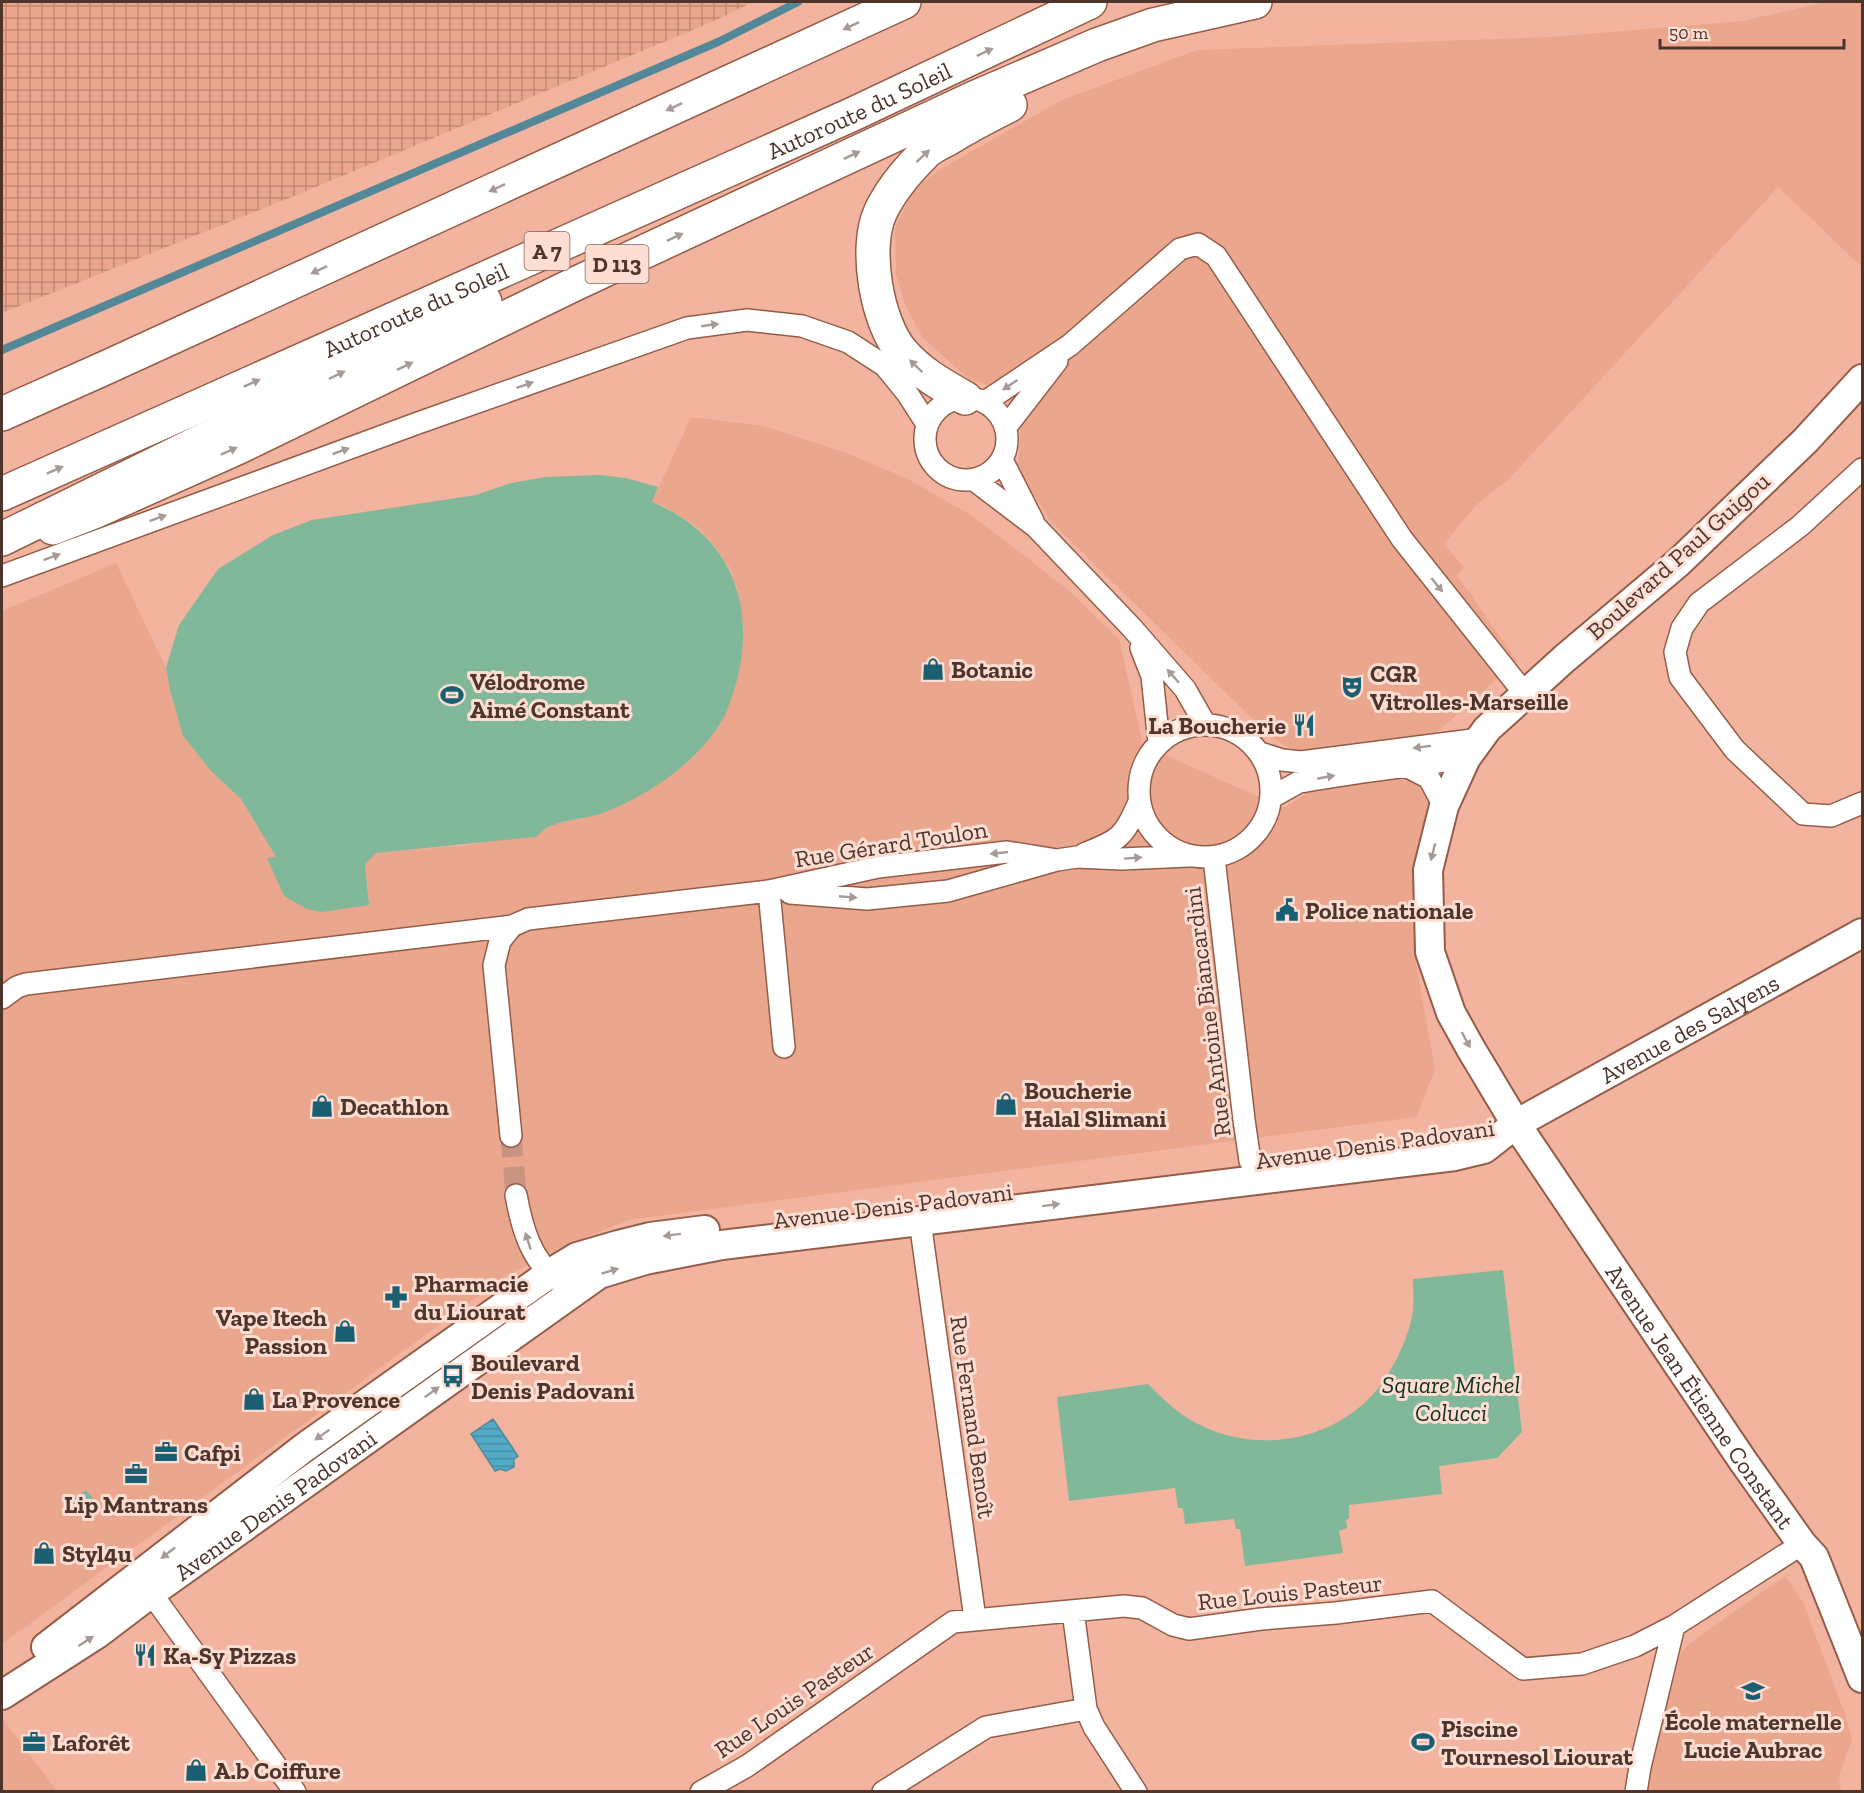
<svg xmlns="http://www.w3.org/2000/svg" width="1864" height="1793" viewBox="0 0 1864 1793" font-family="'Zilla Slab',serif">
  <defs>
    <pattern id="industrial-grid" width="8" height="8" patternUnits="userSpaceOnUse" patternTransform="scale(1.5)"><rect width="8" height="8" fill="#eba68e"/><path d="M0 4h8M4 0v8" fill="none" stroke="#c18874"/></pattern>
    <pattern id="grass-tufts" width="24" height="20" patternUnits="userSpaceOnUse" patternTransform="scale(1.5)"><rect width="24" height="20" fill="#81b89a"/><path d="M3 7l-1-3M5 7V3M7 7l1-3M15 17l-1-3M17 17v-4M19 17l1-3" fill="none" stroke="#6c967e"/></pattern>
    <pattern id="water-rules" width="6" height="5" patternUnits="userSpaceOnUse" patternTransform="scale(1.5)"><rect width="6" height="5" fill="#53acc7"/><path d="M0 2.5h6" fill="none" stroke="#478da2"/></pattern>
  </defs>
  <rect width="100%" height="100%" fill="#f2b49e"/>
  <path fill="#eba68e" d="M1826,2H1862V267L1778,187L1508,480L1477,504L1444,544L1464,567L1457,575L1517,661L1435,734L1298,753L1271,737L1051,522L1018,470L1021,421L1008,401L990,386L969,379L923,338L906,307L896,275L895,229L913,190L939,170L1062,100L1197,50L1550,37L1743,21Z
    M691,417L764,426L846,453L906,478L971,515L1066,588L1119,639L1143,745L1283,808L1311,791L1404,773L1433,791L1417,845L1412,912L1414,952L1435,1070L1416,1117L629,1220L564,1246L506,1276L2,1644V611L116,563L166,668L170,690L183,736L212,772L241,799L276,857L267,858L369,900L365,864L376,853L469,845L540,832L556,824L601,813L636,797L674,773L693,758L720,725L738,591L730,568L716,548L699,528L666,507L652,502Z
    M1785,1576L1803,1602L1845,1714L1852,1740L1839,1775L1841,1791L1645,1792L1648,1765L1675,1669L1682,1651L1691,1642Z
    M2,1717L14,1734L57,1791H2Z"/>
  <path fill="url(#industrial-grid)" d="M2,2H753L714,21L299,194L2,313Z"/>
  <path fill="url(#grass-tufts)" d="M86,1490L95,1501L76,1515L68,1503Z"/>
  <path fill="#81b89a" d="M600,475L626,478L658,487L652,502C699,521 733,557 741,608C745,632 743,657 737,680C732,696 728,713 718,727C691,767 648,795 603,813C581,821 552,818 536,837L376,853L365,864L369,905L322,912L307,909L284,896L267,858L276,857L241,799L212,772L183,736L170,690L166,668L179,625L218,569L273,535L312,520L476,495L511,483L546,477Z
    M1503,1270L1522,1432L1497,1458L1439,1466L1442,1494L1349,1505V1518L1346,1520L1347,1528L1339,1531L1343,1553L1245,1566L1240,1529H1236L1234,1519L1185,1524L1183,1508H1178L1175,1488L1069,1501L1057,1397L1148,1384C1162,1398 1176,1412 1194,1422C1261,1459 1351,1439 1390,1371C1400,1354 1410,1332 1413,1311C1414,1301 1413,1290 1413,1279Z"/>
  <path fill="url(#water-rules)" stroke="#528898" stroke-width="1.5" d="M493,1419L518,1456L514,1459V1467L506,1471L500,1469L495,1471L471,1434Z"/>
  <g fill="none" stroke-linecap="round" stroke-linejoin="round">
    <path stroke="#528898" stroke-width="8" d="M2,350L718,42L798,2"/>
    <path stroke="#c99482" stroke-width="21" stroke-dasharray="21 10" stroke-linecap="butt" d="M511,1136L516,1195"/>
    <g stroke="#945d49" stroke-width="24">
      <path id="street" d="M925 439a41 41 0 1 1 82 0a41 41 0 1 1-82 0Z
        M985,402L1070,345L1180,249L1198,244L1216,256L1402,539L1525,694
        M1006,427L1057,361
        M1002,460L1033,521
        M1862,469L1800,526L1699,603L1682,628L1675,652L1680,677L1735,750L1803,814L1831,816L1862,803
        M974,480L1036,527L1132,628L1185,689L1205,724
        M2,576L418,423L687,328L747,320L802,326L848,342L885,366L907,393L927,424
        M1141,648L1152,676L1159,743
        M1139 791a66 66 0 1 1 132 0a66 66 0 1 1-132 0Z
        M1260,753L1282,760L1301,762L1480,739
        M1408,767L1429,778L1444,806
        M1272,797L1299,782L1306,781C1359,771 1413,766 1466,758
        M1084,854C1121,839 1123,838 1139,802
        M1214,858L1244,1120L1250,1161
        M769,891L784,1047
        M790,893L867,899L948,891L1057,860L1077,857L1121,859L1188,856
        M2,998L17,987L26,984L512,926L528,919L769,891L878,867L1007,852L1057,860
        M511,1136L494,965L500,941L512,926
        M516,1195C522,1228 531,1261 559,1281
        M920,1221L975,1619
        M151,1593L295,1792
        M1073,1611L1086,1709L1094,1727L1136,1792
        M1674,1626L1802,1544
        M701,1792L747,1766L953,1622L1124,1606L1142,1608L1173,1625L1189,1629L1261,1619L1336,1613L1432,1601L1523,1669L1582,1664L1635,1646L1674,1626L1640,1767L1636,1792
        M883,1792L986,1727L1086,1709"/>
    </g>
    <g stroke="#945d49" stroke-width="32">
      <g id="secondary">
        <path id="s1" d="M1862,379L1805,441L1679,562L1564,659L1487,729L1466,758L1444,806L1428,870L1430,952L1451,1013L1471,1049L1516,1124L1743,1461L1802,1544L1814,1557L1862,1678"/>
        <path d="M46,1647L305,1447L549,1274L577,1257L618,1245L650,1237L705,1230"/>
        <path id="s2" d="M2,1695L97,1634L151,1593L599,1274L645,1260L722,1245L1455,1156L1484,1149L1516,1124L1862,933"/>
      </g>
    </g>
    <g stroke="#945d49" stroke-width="36">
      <path id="primary" d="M965,398C942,385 920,373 902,352C877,323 864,249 880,213C890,191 906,172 923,155C929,148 938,144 946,140C967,127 988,116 1010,105
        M53,528L94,512L239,447L577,283L974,98L1097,45L1153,25L1255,2"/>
    </g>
    <g stroke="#945d49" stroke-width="36">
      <g id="highway">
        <path d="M2,414L105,368L904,2"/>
        <path id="s3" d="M2,494L851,115L1090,2"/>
        <path d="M2,539L485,302"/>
      </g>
    </g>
    <use href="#street" stroke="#fff" stroke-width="21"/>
    <use href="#secondary" stroke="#fff" stroke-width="28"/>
    <use href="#primary" stroke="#fff" stroke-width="33"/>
    <use href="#highway" stroke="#fff" stroke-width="33"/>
  </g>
  <defs><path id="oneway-solid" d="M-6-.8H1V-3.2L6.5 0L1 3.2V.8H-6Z" transform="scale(1.5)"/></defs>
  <g fill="#a69a96">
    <use href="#oneway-solid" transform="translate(851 26) rotate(155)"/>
    <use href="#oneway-solid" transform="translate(985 52) rotate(-25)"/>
    <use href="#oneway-solid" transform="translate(674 107) rotate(155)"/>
    <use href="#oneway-solid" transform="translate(852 155) rotate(-25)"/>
    <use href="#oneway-solid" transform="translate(923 156) rotate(-43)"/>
    <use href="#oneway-solid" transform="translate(497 188) rotate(155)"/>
    <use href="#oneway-solid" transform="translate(675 237) rotate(-25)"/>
    <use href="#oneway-solid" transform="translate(319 270) rotate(155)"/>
    <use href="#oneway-solid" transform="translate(710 325) rotate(-8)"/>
    <use href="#oneway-solid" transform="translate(405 366) rotate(-26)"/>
    <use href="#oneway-solid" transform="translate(916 366) rotate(-136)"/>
    <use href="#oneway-solid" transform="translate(337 375) rotate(-26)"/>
    <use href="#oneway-solid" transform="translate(252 383) rotate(-24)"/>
    <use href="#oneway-solid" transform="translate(525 385) rotate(-19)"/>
    <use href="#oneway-solid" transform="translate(1010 385) rotate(146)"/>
    <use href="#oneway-solid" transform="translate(229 451) rotate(-24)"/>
    <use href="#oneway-solid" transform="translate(341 451) rotate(-20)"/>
    <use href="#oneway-solid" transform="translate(55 470) rotate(-24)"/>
    <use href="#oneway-solid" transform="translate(158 518) rotate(-20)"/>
    <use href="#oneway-solid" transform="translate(52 557) rotate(-20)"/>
    <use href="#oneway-solid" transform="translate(1437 585) rotate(51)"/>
    <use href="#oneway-solid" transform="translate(1173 676) rotate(-131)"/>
    <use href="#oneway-solid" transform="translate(1422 747) rotate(173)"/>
    <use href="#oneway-solid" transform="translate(1326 777) rotate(-11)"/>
    <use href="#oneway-solid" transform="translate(1433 852) rotate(104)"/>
    <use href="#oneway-solid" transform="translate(999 853) rotate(174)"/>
    <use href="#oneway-solid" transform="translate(1133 858) rotate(-4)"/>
    <use href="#oneway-solid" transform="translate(848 897) rotate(5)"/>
    <use href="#oneway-solid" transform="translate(1466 1040) rotate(62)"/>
    <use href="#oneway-solid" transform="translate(1051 1205) rotate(-7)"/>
    <use href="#oneway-solid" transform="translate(672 1235) rotate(173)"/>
    <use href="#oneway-solid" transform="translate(528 1241) rotate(-108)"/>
    <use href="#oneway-solid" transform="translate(610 1271) rotate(-17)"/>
    <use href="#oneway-solid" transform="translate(432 1392) rotate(-36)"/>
    <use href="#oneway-solid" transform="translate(322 1435) rotate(145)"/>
    <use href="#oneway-solid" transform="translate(168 1553) rotate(142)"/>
    <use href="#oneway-solid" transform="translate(86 1641) rotate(-33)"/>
  </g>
  <defs>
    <g id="shop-bare" transform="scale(1.8)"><path d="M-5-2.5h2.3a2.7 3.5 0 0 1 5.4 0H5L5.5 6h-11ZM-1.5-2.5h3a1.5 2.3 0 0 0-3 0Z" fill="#1a5f71" stroke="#feddd2" stroke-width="2.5" paint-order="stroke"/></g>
    <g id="theatre-bare" transform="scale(1.8)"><path d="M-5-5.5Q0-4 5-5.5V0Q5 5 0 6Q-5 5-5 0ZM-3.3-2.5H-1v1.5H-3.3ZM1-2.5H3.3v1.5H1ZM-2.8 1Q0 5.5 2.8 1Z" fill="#1a5f71" stroke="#feddd2" stroke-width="2.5" paint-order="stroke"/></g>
    <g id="stadium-bare" transform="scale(1.8)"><path d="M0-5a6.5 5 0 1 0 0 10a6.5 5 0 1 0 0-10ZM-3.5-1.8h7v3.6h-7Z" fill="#1a5f71" stroke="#feddd2" stroke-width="2.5" paint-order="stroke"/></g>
    <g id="restaurant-bare" transform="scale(1.8)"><path d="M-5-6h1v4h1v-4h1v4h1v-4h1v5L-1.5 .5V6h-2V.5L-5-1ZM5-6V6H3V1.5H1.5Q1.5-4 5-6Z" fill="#1a5f71" stroke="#feddd2" stroke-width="2.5" paint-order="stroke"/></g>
    <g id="civic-bare" transform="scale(1.8)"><path d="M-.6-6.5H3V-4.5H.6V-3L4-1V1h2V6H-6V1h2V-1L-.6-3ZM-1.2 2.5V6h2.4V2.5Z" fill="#1a5f71" stroke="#feddd2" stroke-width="2.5" paint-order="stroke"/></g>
    <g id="pharmacy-bare" transform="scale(1.8)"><path d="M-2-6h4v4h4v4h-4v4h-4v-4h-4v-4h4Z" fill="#1a5f71" stroke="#feddd2" stroke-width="2.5" paint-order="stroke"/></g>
    <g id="bus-bare" transform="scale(1.8)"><path d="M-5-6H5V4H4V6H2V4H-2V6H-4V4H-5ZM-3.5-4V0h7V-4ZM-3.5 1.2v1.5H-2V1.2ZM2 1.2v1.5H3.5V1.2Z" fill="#1a5f71" stroke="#feddd2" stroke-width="2.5" paint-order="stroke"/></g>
    <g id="office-bare" transform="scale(1.8)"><path d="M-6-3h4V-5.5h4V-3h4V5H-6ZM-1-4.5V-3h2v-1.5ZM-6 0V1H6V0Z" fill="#1a5f71" stroke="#feddd2" stroke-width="2.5" paint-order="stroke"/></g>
    <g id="school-bare" transform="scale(1.8)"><path d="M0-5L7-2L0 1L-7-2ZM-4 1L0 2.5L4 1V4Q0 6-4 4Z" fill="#1a5f71" stroke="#feddd2" stroke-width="2.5" paint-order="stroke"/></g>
  </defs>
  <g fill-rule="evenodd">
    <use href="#shop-bare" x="933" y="669"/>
    <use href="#theatre-bare" x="1352" y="687"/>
    <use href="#stadium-bare" x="452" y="695"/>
    <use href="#restaurant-bare" x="1304" y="725"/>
    <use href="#civic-bare" x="1287" y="910"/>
    <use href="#shop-bare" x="1006" y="1104"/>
    <use href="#shop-bare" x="322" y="1106"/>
    <use href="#pharmacy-bare" x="396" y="1297"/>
    <use href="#shop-bare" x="345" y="1331"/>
    <use href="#bus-bare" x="453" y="1376"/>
    <use href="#shop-bare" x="254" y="1399"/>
    <use href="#office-bare" x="166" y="1452"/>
    <use href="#office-bare" x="136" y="1474"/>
    <use href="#shop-bare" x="44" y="1553"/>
    <use href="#restaurant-bare" x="145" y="1655"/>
    <use href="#school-bare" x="1753" y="1691"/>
    <use href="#office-bare" x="34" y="1742"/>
    <use href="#stadium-bare" x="1423" y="1742"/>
    <use href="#shop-bare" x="196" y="1770"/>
  </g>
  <g text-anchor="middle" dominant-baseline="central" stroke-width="6" stroke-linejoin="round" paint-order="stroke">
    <g fill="#feddd2" stroke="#83675e" stroke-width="1.5">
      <rect x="524.5" y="232" width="45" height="38" rx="4.5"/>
      <rect x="585.5" y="245" width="63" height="38" rx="4.5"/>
    </g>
    <g font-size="22" font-weight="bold" fill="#4e352c">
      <text x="547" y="251">A 7</text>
      <text x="617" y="264">D 113</text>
    </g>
    <g font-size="24" fill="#4e352c" stroke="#feddd2">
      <text stroke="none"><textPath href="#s3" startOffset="939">Autoroute du Soleil</textPath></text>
      <text stroke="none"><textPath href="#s3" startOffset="453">Autoroute du Soleil</textPath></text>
      <text transform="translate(1678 556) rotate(-42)">Boulevard Paul Guigou</text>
      <text transform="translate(891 844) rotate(-9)">Rue Gérard Toulon</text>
      <text transform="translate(1207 1012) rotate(-97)">Rue Antoine Biancardini</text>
      <text stroke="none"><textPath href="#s2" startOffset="1864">Avenue des Salyens</textPath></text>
      <text transform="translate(1375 1144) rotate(-8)">Avenue Denis Padovani</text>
      <text transform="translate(893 1206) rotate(-7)">Avenue Denis Padovani</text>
      <text stroke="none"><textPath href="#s1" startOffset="1272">Avenue Jean Étienne Constant</textPath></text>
      <text transform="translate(973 1417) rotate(82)">Rue Fernand Benoît</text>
      <text stroke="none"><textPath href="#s2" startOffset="333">Avenue Denis Padovani</textPath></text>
      <text transform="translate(1290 1592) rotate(-6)">Rue Louis Pasteur</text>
      <text transform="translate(794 1700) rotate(-34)">Rue Louis Pasteur</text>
    </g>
    <g font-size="24" font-weight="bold" fill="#4e352c" stroke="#feddd2" text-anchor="start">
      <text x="951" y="669">Botanic</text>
      <text x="1370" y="673">CGR<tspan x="1370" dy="28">Vitrolles-Marseille</tspan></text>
      <text x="470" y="681">Vélodrome<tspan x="470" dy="28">Aimé Constant</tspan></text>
      <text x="1286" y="725" text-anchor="end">La Boucherie</text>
      <text x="1305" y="910">Police nationale</text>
      <text x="1024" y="1090">Boucherie<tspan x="1024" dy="28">Halal Slimani</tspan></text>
      <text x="340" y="1106">Decathlon</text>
      <text x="414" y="1283">Pharmacie<tspan x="414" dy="28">du Liourat</tspan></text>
      <text x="327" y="1317" text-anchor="end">Vape Itech<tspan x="327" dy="28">Passion</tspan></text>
      <text x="471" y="1362">Boulevard<tspan x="471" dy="28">Denis Padovani</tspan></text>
      <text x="272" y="1399">La Provence</text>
      <text x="184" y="1452">Cafpi</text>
      <text x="136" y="1504" text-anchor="middle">Lip Mantrans</text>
      <text x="62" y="1553">Styl4u</text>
      <text x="163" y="1655">Ka-Sy Pizzas</text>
      <text x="1753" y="1721" text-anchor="middle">École maternelle<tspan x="1753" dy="28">Lucie Aubrac</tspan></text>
      <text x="1441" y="1728">Piscine<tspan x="1441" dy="28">Tournesol Liourat</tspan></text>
      <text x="52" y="1742">Laforêt</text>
      <text x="214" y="1770">A.b Coiffure</text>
    </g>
    <g font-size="24" font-style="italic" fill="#103222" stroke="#feddd2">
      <text x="1451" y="1384">Square Michel<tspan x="1451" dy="28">Colucci</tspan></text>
    </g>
  </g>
  <rect width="1864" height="1793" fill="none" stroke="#4e352c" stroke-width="6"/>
  <path d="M1660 39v9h184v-9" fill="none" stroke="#4e352c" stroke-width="3"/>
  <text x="1669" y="39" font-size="18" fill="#4e352c" stroke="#feddd2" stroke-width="4.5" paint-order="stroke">50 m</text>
</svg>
